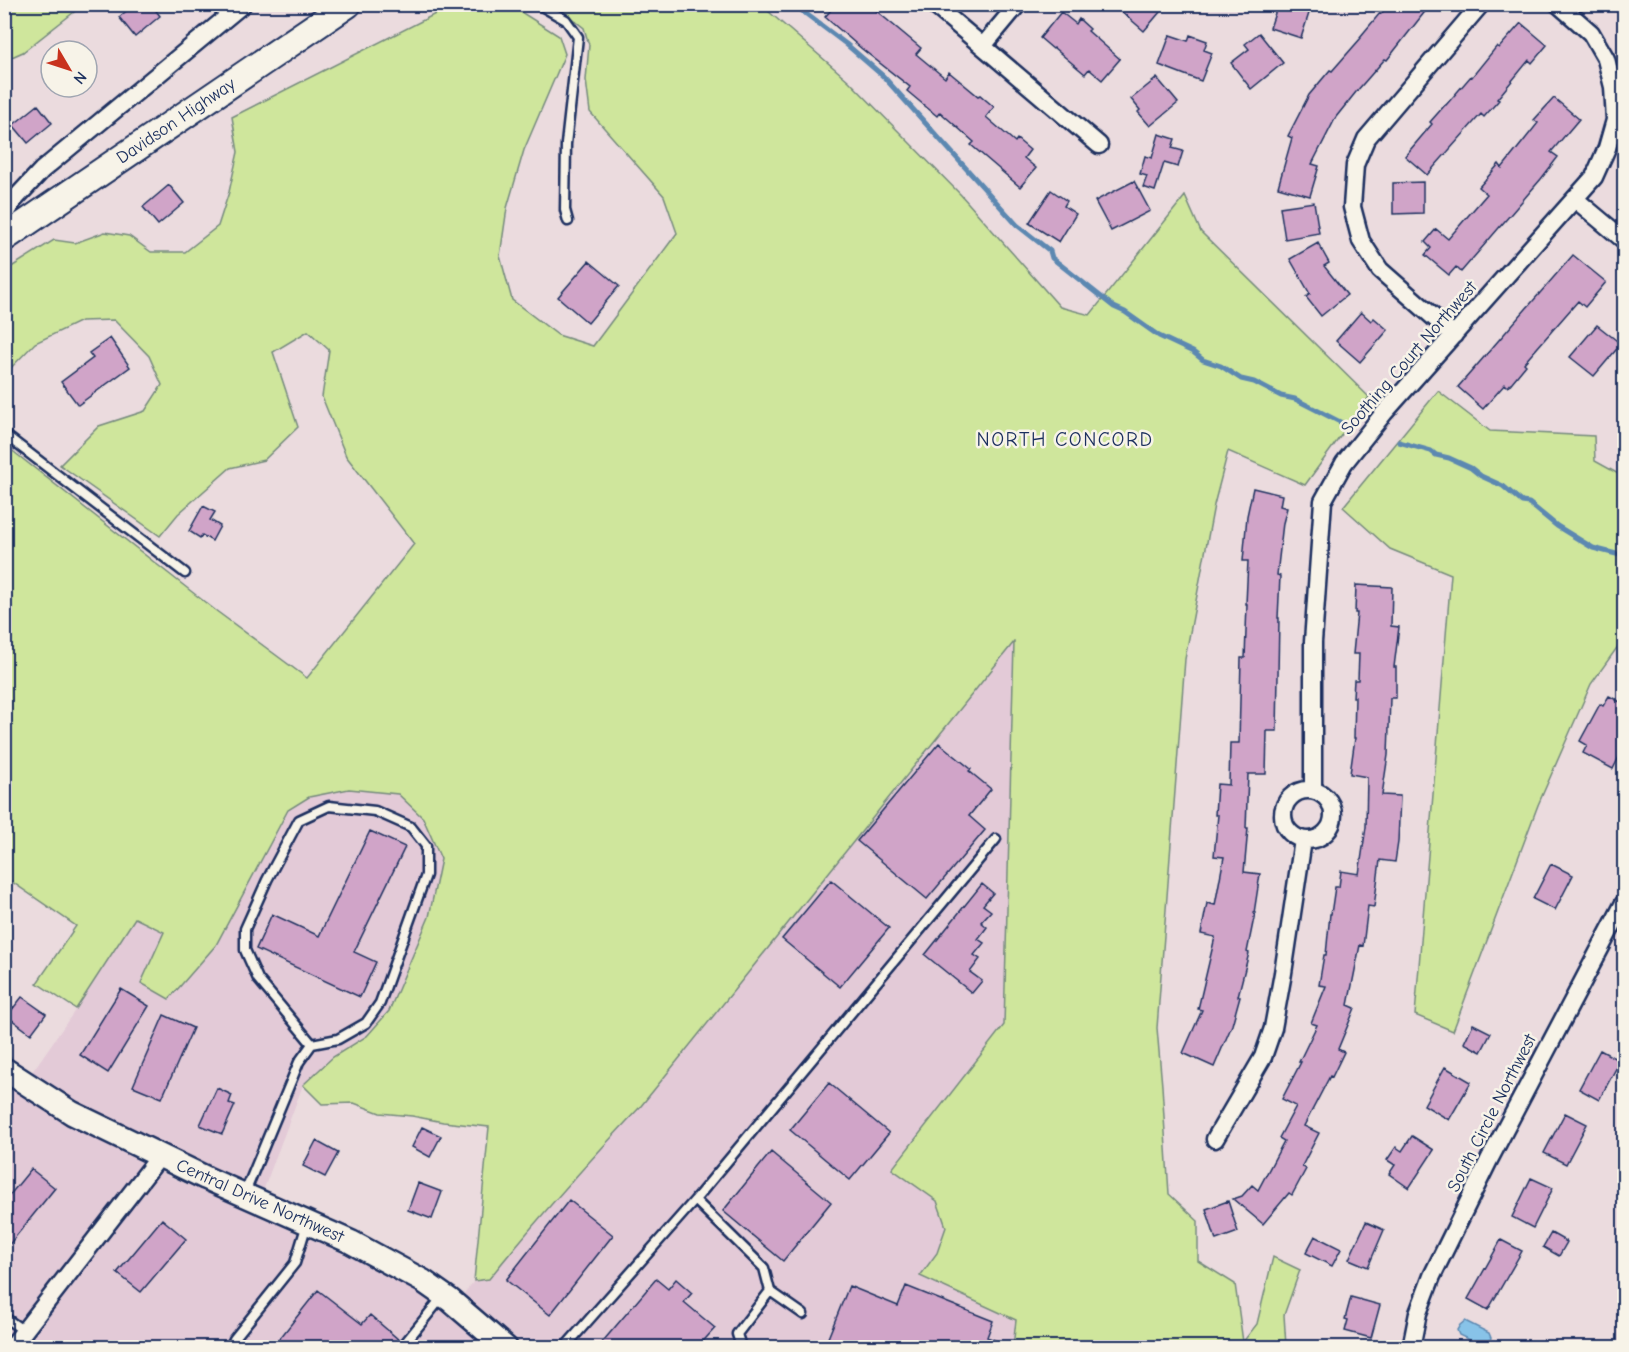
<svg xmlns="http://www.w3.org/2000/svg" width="1629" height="1352" viewBox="0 0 1629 1352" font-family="'Comic Neue',sans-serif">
  <rect width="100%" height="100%" fill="#ebdbde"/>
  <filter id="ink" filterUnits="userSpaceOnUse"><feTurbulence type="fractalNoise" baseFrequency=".0167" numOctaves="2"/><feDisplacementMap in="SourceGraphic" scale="12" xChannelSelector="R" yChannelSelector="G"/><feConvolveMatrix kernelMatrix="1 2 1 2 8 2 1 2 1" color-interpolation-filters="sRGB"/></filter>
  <g filter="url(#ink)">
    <path fill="#e3cad7" d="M1014,641L1004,1025L892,1169L937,1201L946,1227L937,1253L920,1276L1016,1320L1013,1347H526L463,1295L474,1281L489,1278L540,1216L594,1155L641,1106Z
      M349,789L398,794L423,818L441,859L429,917L389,1011L367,1036L333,1057L303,1085L263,1191L164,1149L76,1103L30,1075L76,1009L135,918L164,932L141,983L170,999L216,945L288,811L309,797Z
      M8,1087L78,1129L171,1177L389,1274L414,1289L465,1325L491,1348H5L4,1092Z"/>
    <path fill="#cfe69c" stroke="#758a7d" stroke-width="1.5" d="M5,4H83V5L23,52L5,60Z
      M453,5H510L559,36L565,54L524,150L507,208L500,256L512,300L558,335L593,346L677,233L664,196L590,112L586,80L589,45L584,28L555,5H761L849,81L961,195L1060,307L1090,315L1185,196L1201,232L1369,397L1305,485L1228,451L1214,505L1185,659L1157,1028L1162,1086L1169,1194L1198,1221V1261L1235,1284L1243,1342L1257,1324L1273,1257L1300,1270L1284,1315L1286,1346L1291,1347H1013L1016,1320L920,1276L937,1253L946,1227L937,1201L892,1169L1004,1025L1014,642L641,1106C588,1162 537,1219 489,1279L474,1281L489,1127L443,1122L412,1116L380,1113L354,1103L322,1104L303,1085L333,1057L367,1036L389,1011L429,917L441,859L423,818L398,794L349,789L309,797L288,810L216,945L169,999L141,983L164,932L135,918L76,1009L37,983L76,926L5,877V445L215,610L307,678L414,544L346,456L322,397L329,350L308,331L273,352L298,427L264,460L230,468L178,514L160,536L60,465L99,426L145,411L162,385L149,356L114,320L81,321L35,343L5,374V271L54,240L75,243L105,232L129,236L151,252H185L218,226L229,192L238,152L232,117Z
      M1438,391L1490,431L1594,436L1595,461L1624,477V638L1591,684L1538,805L1453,1031L1415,1015L1451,574L1390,549L1343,507Z"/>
    <path fill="#88c3e8" stroke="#5c88b1" stroke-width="1.5" d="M1465,1321L1489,1333L1491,1338L1488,1345L1484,1347L1459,1335L1457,1330L1460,1325Z"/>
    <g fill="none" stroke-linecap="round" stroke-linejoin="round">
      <path stroke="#5c88b1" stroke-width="5" d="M793,4L846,44L883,76L1017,225L1050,251L1052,258L1114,307L1125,312L1159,336L1193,352L1203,360L1221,366L1241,379L1254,382L1281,396L1295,399L1344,424
        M1399,442L1431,451L1436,455L1449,458L1471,468L1481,476L1503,486L1522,502L1529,503L1557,526L1593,548L1624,556"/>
    </g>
    <path fill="#d0a4c8" stroke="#1b2f5e" stroke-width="1.5" d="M135,4H151L160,16L135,37L119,17Z
      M836,4H868L921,48L916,54L945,78L949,72L978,96L980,95L994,107L986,117L1015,142L1017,139L1030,150L1024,158L1036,168L1020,187L971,145L974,142L940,112L937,116L907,91L910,87L862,49L825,17Z
      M1113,4H1151L1160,12L1144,31Z
      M1278,4H1312L1301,38L1270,28Z
      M1389,4H1431L1387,60L1385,59L1356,92L1336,117L1312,164L1319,166L1310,196L1278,187L1292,138L1288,136L1309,95L1330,70L1332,71L1361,38L1360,37L1380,13L1381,14Z
      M1061,12L1076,24L1079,19L1090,29L1088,31L1120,59L1102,80L1089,69L1085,74L1054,48L1053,49L1040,38Z
      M1521,23L1547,45L1532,63L1529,60L1497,99L1499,100L1484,117L1481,114L1427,175L1405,156L1432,124L1430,122L1445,105H1446L1471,76L1472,77L1497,46L1499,48Z
      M1259,33L1283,63L1251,89L1231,63L1249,49L1245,44Z
      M1170,35L1188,41L1190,35L1207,41L1204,50L1212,53L1201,81L1159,65Z
      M1157,78L1178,103L1150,126L1138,112L1140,110L1131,99Z
      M1554,98L1579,119L1551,152L1558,157L1541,179L1461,272L1456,267L1449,275L1425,255L1431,248L1425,242L1436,229L1448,239L1487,194L1479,187L1499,164L1502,168L1538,123L1534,120Z
      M38,105L52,123L28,143L13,125Z
      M1159,134L1175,139L1172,148L1183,151L1178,167L1164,163L1155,191L1143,187L1147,176L1140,174L1145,156L1152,158Z
      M1134,181L1150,211L1111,231L1095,201Z
      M1423,182V213L1393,214V183Z
      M169,185L184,203L158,225L143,207Z
      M1051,190L1067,201L1064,206L1076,214L1059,242L1029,223Z
      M1314,202L1319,233L1285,239L1280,207Z
      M1318,243L1329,263L1324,266L1347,295L1321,316L1306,297L1310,294L1290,259Z
      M1573,255L1606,282L1585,307L1578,301L1524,363L1526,365L1508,387L1505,384L1483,409L1458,387Z
      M589,261L619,286L588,323L558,297Z
      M1361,312L1371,321L1374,318L1388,330L1360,362L1336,341Z
      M1597,325L1621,344L1594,376L1570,357Z
      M110,338L130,367L78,405L61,382L93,358L89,353Z
      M1253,488L1282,495L1280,506L1287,508L1283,523L1277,575L1280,576L1278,618H1279L1277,731H1267L1266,774H1248L1246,828H1248L1244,872L1260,874L1254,913H1255L1247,952L1249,953L1238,996H1240L1232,1025L1214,1067L1183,1053L1202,1010L1198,1009L1215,937L1201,934L1207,903L1215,905L1224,857L1214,856L1218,815H1215L1217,784L1229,785L1230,743H1239L1241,658H1245L1247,604H1246L1248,561H1243L1247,516Z
      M203,506L215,512L210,520L220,526L212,541L202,535L200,538L189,531Z
      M1356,585L1392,587L1391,626L1399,627L1394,667H1396V698H1390L1388,755L1382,795L1400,796L1398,842L1395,862L1380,860L1374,907L1368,906L1363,946L1360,945L1348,1005L1355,1008L1338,1049L1344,1052L1332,1077L1330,1076L1304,1126L1319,1133L1302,1166L1306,1169L1292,1195L1289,1193L1263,1224L1233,1199L1242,1196L1252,1185L1258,1190L1284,1141L1279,1138L1296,1106L1282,1099L1301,1062H1299L1317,1025L1311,1023L1326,986L1319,985L1324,955H1326L1330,914H1331L1335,887H1339L1341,871L1359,874L1366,827L1367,777L1350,774L1355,738H1354L1355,697H1353L1354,680H1358L1359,654H1353L1357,613H1355Z
      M1609,696L1624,704V747L1613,769L1583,753L1587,745L1580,741L1600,704L1603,706Z
      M939,743L971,769L969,771L991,789L969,816L985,830L927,899L857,841Z
      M370,831L405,847L354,952L376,962L360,997L256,949L272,914L319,936Z
      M1551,864L1573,875L1555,910L1533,899Z
      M831,880L889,928L840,987L782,939Z
      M982,884L993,893L983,905L991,911L981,922L987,927L978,939L984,943L974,955L980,959L970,972L982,981L972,993L925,955Z
      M121,989L149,1006L108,1073L80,1055Z
      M22,997L46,1014L31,1034L7,1016Z
      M164,1015L193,1028L162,1098L133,1086Z
      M1473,1024L1491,1033L1481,1052L1464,1043Z
      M1600,1050L1620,1061L1599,1100L1579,1089Z
      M1445,1067L1471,1082L1449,1120L1424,1105Z
      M829,1083L889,1133L850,1180L790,1130Z
      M217,1088L232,1095L229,1103L235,1105L222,1134L200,1125Z
      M1565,1113L1587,1124L1566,1164L1544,1153Z
      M422,1127L441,1136L430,1157L412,1147Z
      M1412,1136L1434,1150L1409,1188L1389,1174L1395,1165L1387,1160L1396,1147L1402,1151Z
      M316,1141L338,1153L325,1177L303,1166Z
      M771,1152L831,1202L783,1261L723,1211Z
      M31,1169L55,1188L4,1251V1202Z
      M1531,1178L1553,1188L1533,1228L1512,1217Z
      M418,1183L442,1192L432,1219L408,1210Z
      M569,1200L613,1235L550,1315L506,1280Z
      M1228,1201L1238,1232L1216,1240L1206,1209Z
      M162,1219L186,1239L141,1292L117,1273Z
      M1366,1222L1384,1230L1368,1267L1349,1259Z
      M1551,1233L1567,1242L1559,1256L1543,1247Z
      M1315,1236L1341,1249L1332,1266L1306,1253Z
      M1501,1240L1522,1251L1488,1310L1468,1299Z
      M656,1279L668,1289L676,1279L692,1293L684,1302L715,1328L698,1347H598Z
      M849,1286L898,1306L906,1286L993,1321L987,1337L1012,1347H852L828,1338Z
      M318,1290L362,1324L370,1315L399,1340L395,1347H273Z
      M1351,1297L1380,1305L1371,1338L1345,1331L1348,1320L1345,1319Z"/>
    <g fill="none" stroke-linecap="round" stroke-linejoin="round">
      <g stroke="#1b2f5e" stroke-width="13">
        <path id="lane" d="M538,4L566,20L578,37L566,144L565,210L568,221
          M4,434L185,573
          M244,1195L299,1062L312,1044L338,1039L366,1023L380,1003L426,875V846L411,827L375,811L329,806L299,820L267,880L245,929V950L258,979L312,1044
          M695,1200L996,839
          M4,1317L24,1331
          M741,1347L737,1334L770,1291
          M230,1348L234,1339L295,1263L307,1224
          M401,1348L443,1296
          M564,1348L695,1200L764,1268L770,1291L803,1314"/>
      </g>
      <g stroke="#1b2f5e" stroke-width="21">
        <path id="street" d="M933,4L1099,145
          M983,46L1018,4
          M1575,199L1624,240
          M4,215L13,201L42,170L243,4
          M1454,335L1380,270L1361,241L1352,207L1355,165L1366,139L1481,4
          M1313,790V642L1323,501L1344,463L1384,413L1594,177L1607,148L1615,120L1613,87L1606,59L1591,33L1558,4
          M1283 815a25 25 0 1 1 50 0a25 25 0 1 1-50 0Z
          M1215,1139L1263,1057L1273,1028L1283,973L1303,840
          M11,1348L160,1156
          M1411,1348L1418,1313L1432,1276L1489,1160L1624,903"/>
      </g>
      <g stroke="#1b2f5e" stroke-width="27">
        <path id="secondary" d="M4,1069L72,1113L206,1178L351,1242L423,1281L450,1300L506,1348"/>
      </g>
      <g stroke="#1b2f5e" stroke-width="30">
        <path id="primary" d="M4,238L348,4"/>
      </g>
      <use href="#lane" stroke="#f7f3e8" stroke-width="8"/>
      <use href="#street" stroke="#f7f3e8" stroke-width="16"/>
      <use href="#secondary" stroke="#f7f3e8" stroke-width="22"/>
      <use href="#primary" stroke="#f7f3e8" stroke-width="26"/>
    </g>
  </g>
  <g text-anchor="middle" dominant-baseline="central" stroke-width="5" stroke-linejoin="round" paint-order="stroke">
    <g font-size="18" fill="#1b2f5e" stroke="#f7f3e8">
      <text transform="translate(176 121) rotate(-34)">Davidson Highway</text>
      <text transform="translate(1409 358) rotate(-49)">Soothing Court Northwest</text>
      <text transform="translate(1492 1113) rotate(-63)">South Circle Northwest</text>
      <text transform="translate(260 1201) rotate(24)">Central Drive Northwest</text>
    </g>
    <g font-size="20" letter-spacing="1.5" fill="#1b2f5e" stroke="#f7f3e8">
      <text x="1065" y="439">NORTH CONCORD</text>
    </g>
  </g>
  <rect width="1629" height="1352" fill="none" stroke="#f7f3e8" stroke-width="24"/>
  <rect x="12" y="12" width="1605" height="1328" fill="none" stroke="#1b2f5e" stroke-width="2" filter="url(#ink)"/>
  <g transform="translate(69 69) rotate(129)"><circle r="28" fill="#f7f3e8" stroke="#9fa5b1" stroke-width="1.5"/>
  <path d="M0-4.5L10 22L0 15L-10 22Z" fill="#c8321e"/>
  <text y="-9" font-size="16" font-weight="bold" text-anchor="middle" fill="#1b2f5e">N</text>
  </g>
</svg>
